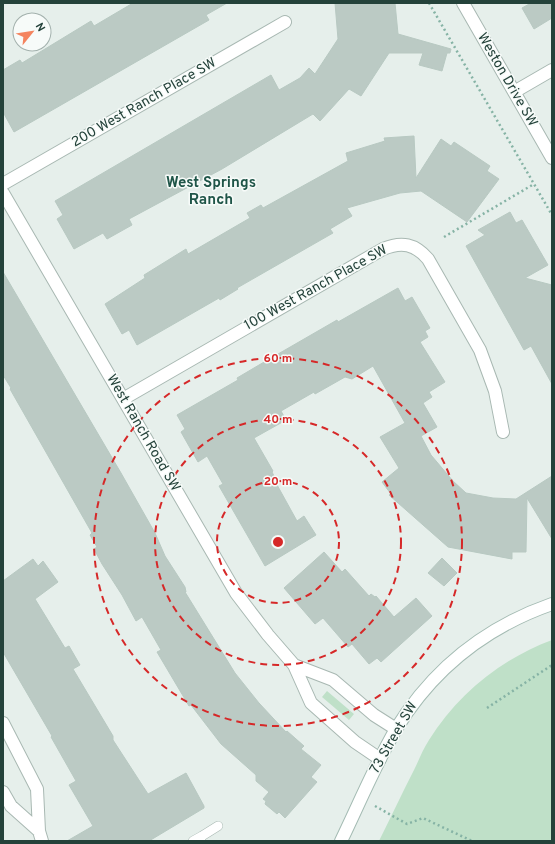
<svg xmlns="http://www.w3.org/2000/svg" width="555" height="844" viewBox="0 0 555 844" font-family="Overpass,sans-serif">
  <rect width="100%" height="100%" fill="#e6efeb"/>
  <path fill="#bfe0c8" d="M552,640V841H379C391,817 402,793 414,770C419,760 423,749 429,740C458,694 501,659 552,640Z
    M327,691L354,714L349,720L322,697Z"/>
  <path fill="#bbcac4" stroke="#b8c9c2" d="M133,3H227L206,15L209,20L14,132L3,112V70L20,60L22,63L91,21L94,26Z
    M335,3H395L398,34L451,49L450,53H447L442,71L419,65L423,53H389L361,96L349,89L320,121L313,114L222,169L129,219L132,225L107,239L103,233L74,249L57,219L63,215L55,201L271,75L279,90L300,78L309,68L315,74L338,39Z
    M531,3H552V18L534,29L522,8Z
    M414,136L416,178L441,139L451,146L454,142L490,166L487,171L499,179L467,222L421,191L400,193L347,208L352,216L330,229L333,233L237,288L238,289L220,300L219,298L137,345L129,330L122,334L105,304L145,278L144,275L186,249L188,254L250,218L247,213L261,205L263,208L348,161L346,153L385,141L384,138Z
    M510,212L516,223L522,220L548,265L525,278L552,285V384L531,346L524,350L466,246L485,235L478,230Z
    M3,272L121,473L155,533L165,556L185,587L186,592H185L235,673L259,703L286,732L287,731L304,746L301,749L321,765L311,777L317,782L285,818L279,812L277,814L265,804L266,801L263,799L269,792L256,781V775L221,744L191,705L189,706L157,652L161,650L142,617L136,621L122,595L102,564L94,549L97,547L90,535L92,533L10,389L11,388L3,375Z
    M398,288L405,301L412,297L430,328L425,331L428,337L420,342L445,382L429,392L432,397L423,403L437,427L421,436L431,455L453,481L466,493L493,498L516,499L552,476V539L527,498L526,552H512V559L448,547L389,495L391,494L382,482L399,468L380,437L405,423L373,366L352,379L345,377L315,394L314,392L281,411L286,420L254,438L273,471L272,472L277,482L276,483L297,521L304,516L316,535L265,566L219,486L223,484L207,456L198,462L181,432L185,429L177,415L238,380L237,378L259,365L337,320L338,322Z
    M324,552L342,572L345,569L369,596L371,594L375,597L376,596L394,617L416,598L432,616L381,662L377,658L369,664L352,644L348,647L323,618L315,624L284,588Z
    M442,558L457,573L444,586L428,573Z
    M33,559L38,566L43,561L58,582L35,599L65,648L69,646L80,665L73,669L113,736V740L148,794L186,773L204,806V808L149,841H67L93,826L69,785L76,781L51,737L52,736L3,652V581Z"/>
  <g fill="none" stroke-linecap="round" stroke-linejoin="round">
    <g stroke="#a8b8b2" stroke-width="10">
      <path id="lane" d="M202,836L218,826
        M193,841L202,836L199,841"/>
    </g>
    <g stroke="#a8b8b2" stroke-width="14">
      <path id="street" d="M463,3L552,158
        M514,92L552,70
        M3,184L285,22
        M3,193L236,593L268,635L294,665L311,703L355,742L380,759
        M123,399L383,249C402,241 415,244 428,259L480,350L495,391L503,432
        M294,665L333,680L374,715L396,729
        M3,723L37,789L39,831L42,841
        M3,792L11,806L39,831"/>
    </g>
    <g stroke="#a4bbb3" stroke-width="14">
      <path id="secondary" d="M341,841C359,804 375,765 396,729C433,669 486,627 552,604"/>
    </g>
    <path stroke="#86b3a5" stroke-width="2.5" stroke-dasharray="2 3" stroke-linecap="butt" d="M429,3L552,215
      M444,237L534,184
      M487,708L552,665
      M375,806L407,824L423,818L472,841"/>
    <use href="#lane" stroke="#fff" stroke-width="9"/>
    <use href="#street" stroke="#fff" stroke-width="12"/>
    <use href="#secondary" stroke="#fff" stroke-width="12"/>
  </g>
  <g fill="none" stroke="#d62828" stroke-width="2" stroke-dasharray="7 5">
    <circle cx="278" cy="542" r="61"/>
    <circle cx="278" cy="542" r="123"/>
    <circle cx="278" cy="542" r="184"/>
  </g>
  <g text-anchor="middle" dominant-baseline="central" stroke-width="3" stroke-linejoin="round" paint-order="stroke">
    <g font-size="14" fill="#24423a" stroke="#f7fbf9">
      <text transform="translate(507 80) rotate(60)">Weston Drive SW</text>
      <text transform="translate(144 103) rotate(-30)">200 West Ranch Place SW</text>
      <text transform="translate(316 288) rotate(-29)">100 West Ranch Place SW</text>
      <text transform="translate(143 433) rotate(60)">West Ranch Road SW</text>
      <text transform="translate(394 738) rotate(-60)">73 Street SW</text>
    </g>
    <g font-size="15" font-weight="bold" fill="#1f5548" stroke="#f7fbf9">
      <text x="211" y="183">West Springs<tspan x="211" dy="17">Ranch</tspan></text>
    </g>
  </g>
  <circle cx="278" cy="542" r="6" fill="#d62828" stroke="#f7fbf9" stroke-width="2"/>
  <g font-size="12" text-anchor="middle" font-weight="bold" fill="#d62828" stroke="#f7fbf9" stroke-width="3" stroke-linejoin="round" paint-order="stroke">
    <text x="278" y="362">60 m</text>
    <text x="278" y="423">40 m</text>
    <text x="278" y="485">20 m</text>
  </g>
  <rect width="555" height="844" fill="none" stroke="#24423a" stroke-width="8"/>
  <g transform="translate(32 32) rotate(60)"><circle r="19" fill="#f7fbf9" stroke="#a3b1ad"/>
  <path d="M0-3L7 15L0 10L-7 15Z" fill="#f4845f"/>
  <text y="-6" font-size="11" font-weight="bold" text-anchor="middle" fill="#24423a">N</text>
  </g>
</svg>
